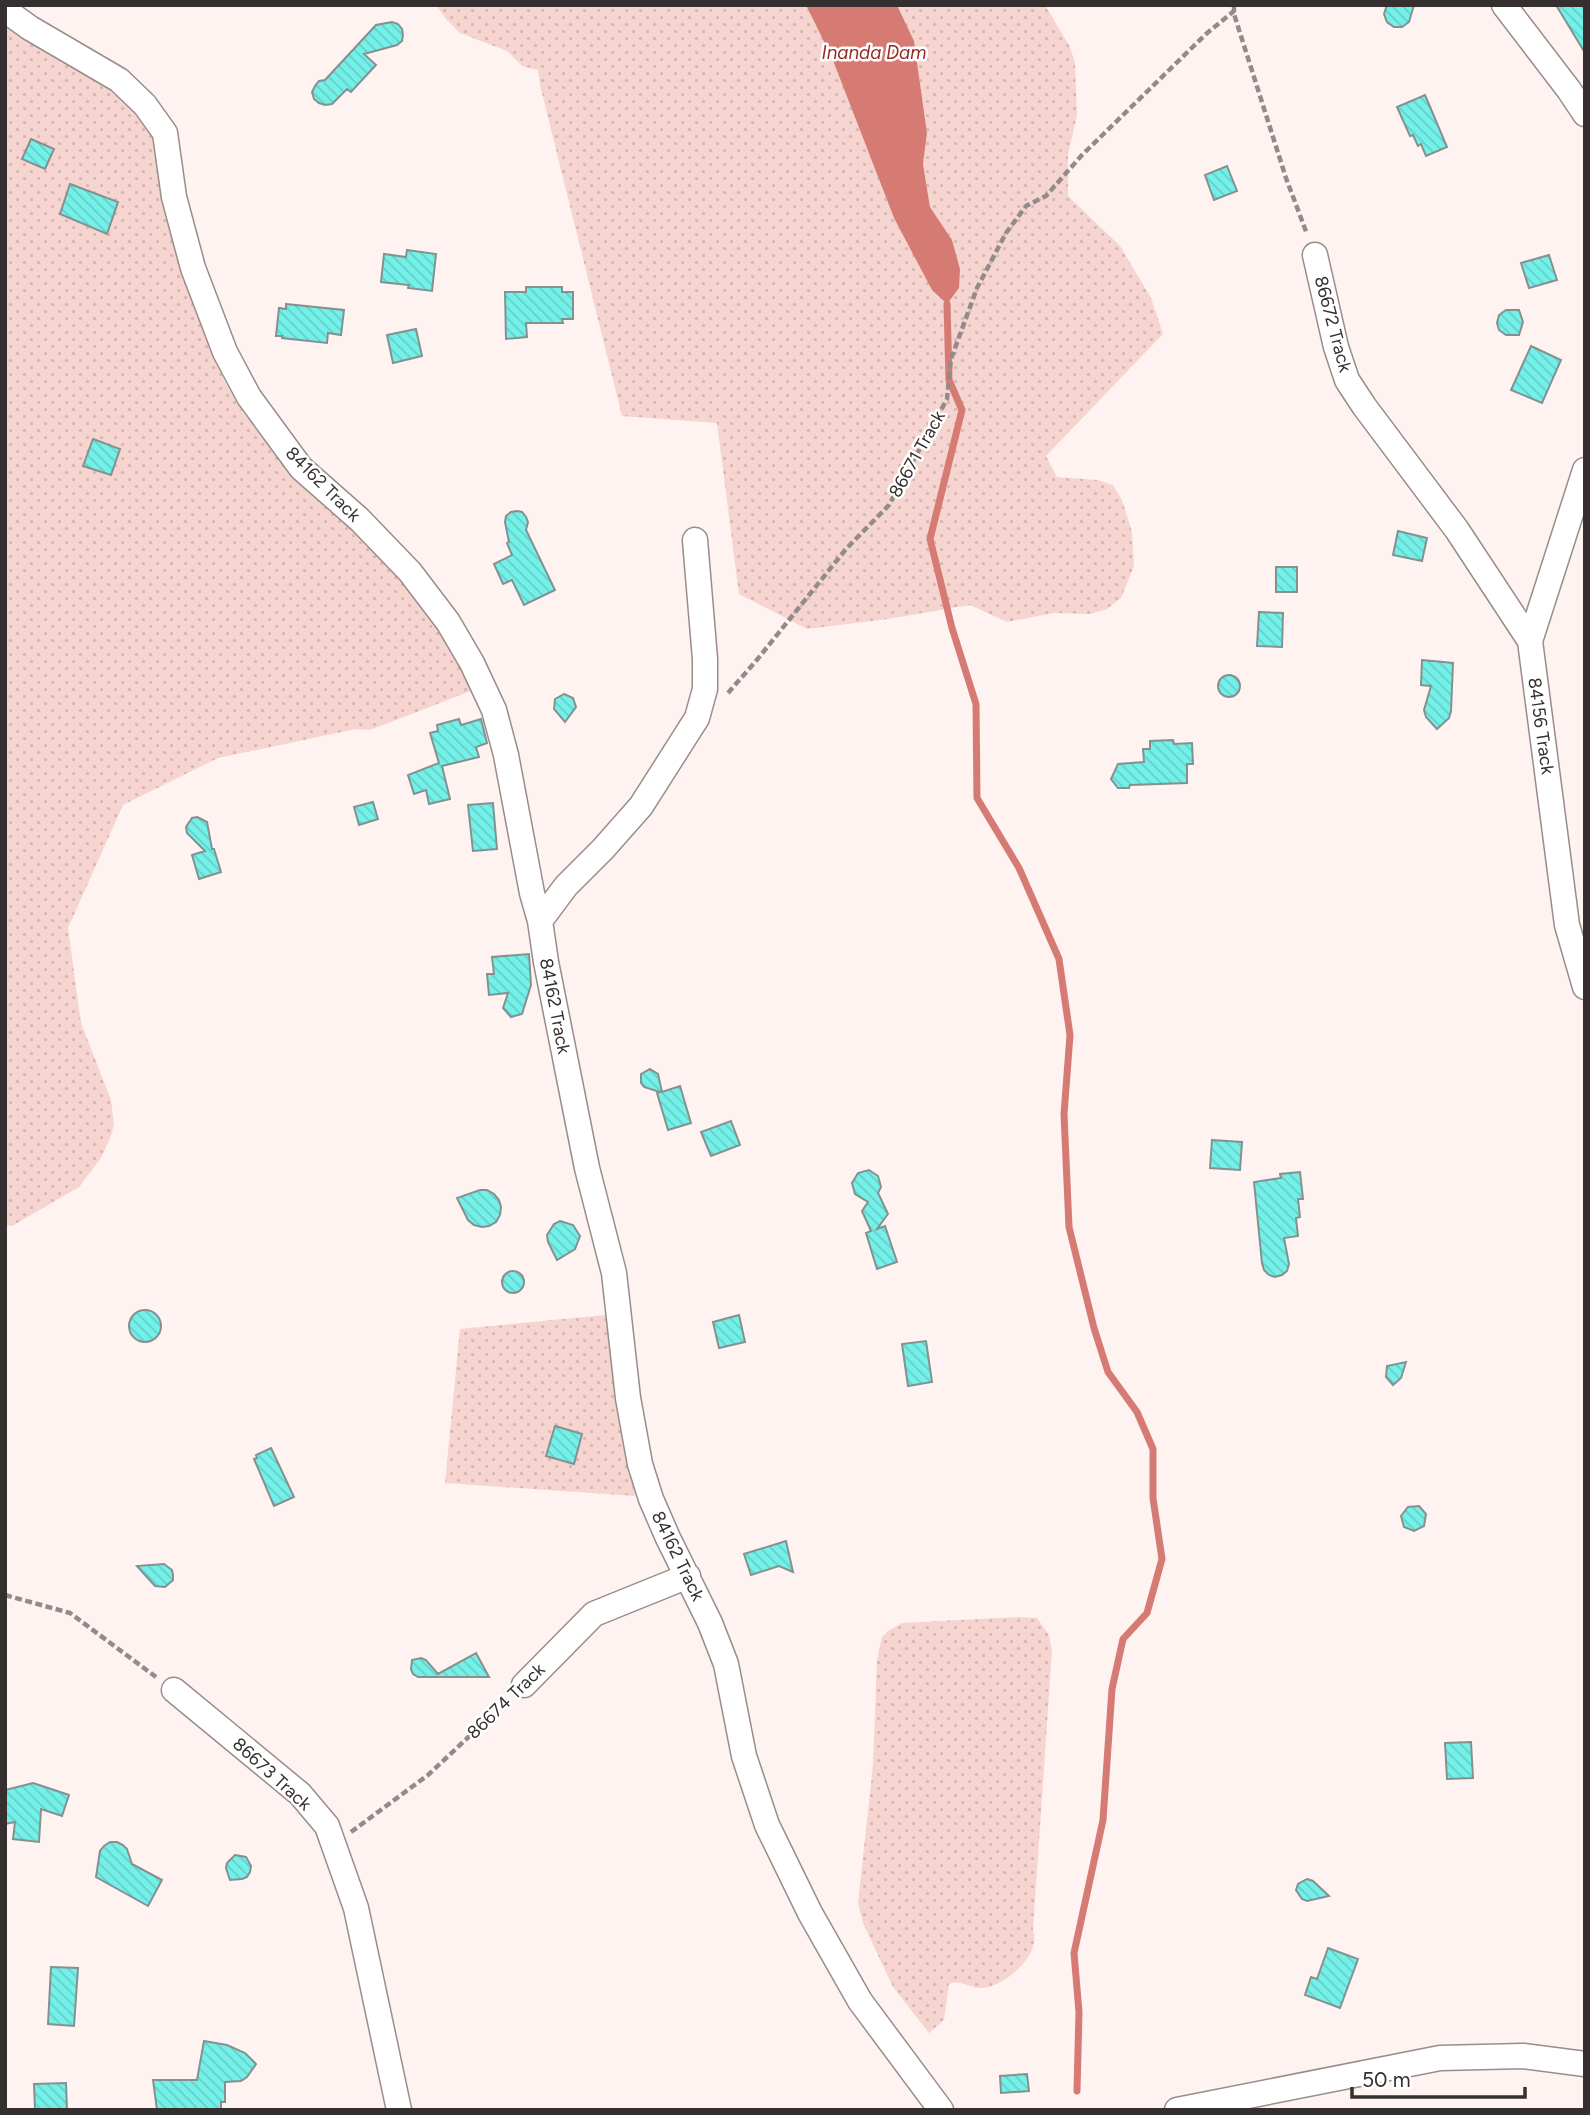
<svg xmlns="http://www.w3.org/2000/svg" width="1590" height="2115" viewBox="0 0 1590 2115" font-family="Figtree,sans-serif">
  <defs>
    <pattern id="grass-dots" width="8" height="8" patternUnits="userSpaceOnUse" patternTransform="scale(1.75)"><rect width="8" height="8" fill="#f6d4cf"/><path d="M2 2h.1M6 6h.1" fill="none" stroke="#d4b6b2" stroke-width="1.8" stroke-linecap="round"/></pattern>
    <pattern id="building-back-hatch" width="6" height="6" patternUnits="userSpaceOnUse" patternTransform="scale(1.75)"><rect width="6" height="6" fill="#73f1e9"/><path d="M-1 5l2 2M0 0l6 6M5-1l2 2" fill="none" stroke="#64cfc8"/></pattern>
  </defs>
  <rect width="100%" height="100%" fill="#fef3f1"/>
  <path fill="url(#grass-dots)" d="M436,5H806L832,58L894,218L952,240L930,207L923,164L927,133L914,41L897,5H1045L1070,47L1075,63L1077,115L1068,155V196L1120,246L1151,298L1163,334L1046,456L1057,477L1097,480L1113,485L1122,500L1132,532L1134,566L1121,598L1107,609L1090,614L1054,613L1007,622L970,605L888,619L807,629L739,594L717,423L622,416L540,85L538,70L522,66L507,51L460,33L446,19Z
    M5,23L18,35L109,86L143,115L154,139L179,257L224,380L243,413L295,477L374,549L405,584L453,645L476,689L370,730L356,729L218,758L123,805L68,928L81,1023L111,1100L114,1124L111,1136L101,1158L79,1187L12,1226L5,1225Z
    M605,1315L635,1496L445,1483L460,1329Z
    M1018,1617L1037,1618L1049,1635L1052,1651L1033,1929C1034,1935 1035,1940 1033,1946C1029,1964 1000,1988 981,1988C969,1988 961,1979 949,1984L944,2020L929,2033L893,1987L863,1923L858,1903L873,1765L877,1660L882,1637L888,1631L902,1623Z"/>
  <path fill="#d57b73" d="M806,5H897L914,41L927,133L923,164L930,207L952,240L960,269L959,288L947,304L932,290L894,218L832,58Z"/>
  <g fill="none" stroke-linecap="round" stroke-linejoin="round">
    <path stroke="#d57b73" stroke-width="7" d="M947,304L949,380L962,410L930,539L952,628L976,704L977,798L1019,868L1059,959L1070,1035L1064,1114L1069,1227L1094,1328L1108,1372L1137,1412L1153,1449V1498L1162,1559L1147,1613L1123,1639L1112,1689L1103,1820L1074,1953L1079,2012L1077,2091"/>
  </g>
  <path fill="url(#building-back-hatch)" stroke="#84918f" stroke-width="2" d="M1387,5H1414L1409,22L1402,27H1394L1387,22L1384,14Z
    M1556,5H1585V53Z
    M392,22L398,24L402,29L403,35L402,41L397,45L364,54L376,65L351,92L347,89L332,104L325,105L319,103L314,99L312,92L315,86L319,81L325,80L376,25Z
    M1425,95L1447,147L1426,156L1421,144L1418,146L1413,135L1410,136L1397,107Z
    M31,139L54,149L45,169L22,159Z
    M1227,166L1237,191L1214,200L1205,175Z
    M70,184L118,202L107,234L60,214Z
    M407,250L436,254L432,291L408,288L409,285L381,282L384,254L406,257Z
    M1549,255L1557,280L1529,288L1521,263Z
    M526,287H562V292H573V319H562L563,323H526L527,337L506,339L505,292H526Z
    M286,304L344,310L341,335L328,333L327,343L282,338V336H276L279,308L286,309Z
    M1506,310H1519L1523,322L1519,335H1506L1499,330L1497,323L1499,315Z
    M416,329L422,356L393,363L387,335Z
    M1531,346L1561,360L1542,403L1511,390Z
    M93,439L120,449L111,475L83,466Z
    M517,511L522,512L526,517L528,522L526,530L555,590L524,605L512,580L503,584L494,564L512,555L507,543L509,542L505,522L506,516L511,512Z
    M1398,531L1427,538L1422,561L1393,555Z
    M1276,567H1297V592H1276Z
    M1259,612L1283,613L1282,647L1257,646Z
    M1422,660L1453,663L1451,711L1449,718L1437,729L1426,717L1424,710L1431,686L1421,685Z
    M1218 686a11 11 0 1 1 22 0a11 11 0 1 1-22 0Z
    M564,694L573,698L576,707L565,722L554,709L555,699Z
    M459,719L461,725L481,719L487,743L476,747L479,757L442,766L450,799L429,804L426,790L414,794L408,775L439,763L430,733L438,731L437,725Z
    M1173,740L1174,744L1192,743L1193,764H1187V783L1130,785L1129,788H1118L1111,779L1118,764L1144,762L1143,749H1150V741Z
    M373,802L378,819L359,825L354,807Z
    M493,803L497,849L473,851L468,805Z
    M197,817L207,822L212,849H214L221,872L199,879L192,855L205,851L187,833L186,827L192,818Z
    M529,954L531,985L522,1014L511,1017L503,1008L508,993L489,995L487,974H494L492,957Z
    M650,1069L658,1074L662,1092L680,1086L691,1123L668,1130L657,1093L660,1092L644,1087L641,1083V1074Z
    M731,1121L740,1145L711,1156L701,1132Z
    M1212,1140L1242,1142L1240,1170L1210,1168Z
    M869,1170L878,1176L881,1187L878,1193L888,1214L877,1229L885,1226L897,1262L877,1269L866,1233L871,1231L862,1211L868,1202L855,1194L852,1183L858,1173Z
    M1300,1172L1303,1199H1298L1300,1217L1296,1218L1298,1236L1284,1238L1289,1264L1287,1271L1282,1275L1275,1277L1269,1275L1264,1270L1262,1263L1254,1182L1281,1178L1280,1174Z
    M480,1190H487L494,1194L499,1200L501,1207L500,1215L496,1222L489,1226L482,1227L474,1225L468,1220L457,1198Z
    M560,1221L573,1225L580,1236L575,1249L557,1260L548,1242L547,1235L554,1224Z
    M502 1282a11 11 0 1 1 22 0a11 11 0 1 1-22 0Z
    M129 1326a16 16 0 1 1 32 0a16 16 0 1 1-32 0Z
    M739,1315L745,1342L719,1348L713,1322Z
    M926,1341L932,1382L908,1386L902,1344Z
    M1406,1362L1401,1378L1393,1385L1386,1377L1387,1366Z
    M555,1426L582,1434L574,1464L546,1456Z
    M271,1448L294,1497L274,1506L254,1459L257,1458L256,1455Z
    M1419,1506L1426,1514L1424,1526L1414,1531L1404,1527L1401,1516L1408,1507Z
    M786,1541L793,1572L779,1566L751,1575L744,1554Z
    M164,1564L172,1570L173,1575V1580L165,1587L155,1586L137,1566Z
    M476,1653L489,1677H418L413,1674L411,1669L412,1660L421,1658L426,1660L438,1674Z
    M1471,1742L1473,1778L1447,1779L1445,1743Z
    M33,1783L69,1795L62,1816L41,1809L39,1842L13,1839L15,1822L5,1824V1790Z
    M110,1842H117L123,1845L127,1849L132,1864L162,1880L148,1906L96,1877L100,1851L104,1846Z
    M235,1855L246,1857L251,1866L250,1872L247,1877L242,1879L230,1880L226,1868L227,1863Z
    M1307,1879L1313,1881L1329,1896L1307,1901L1302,1899L1296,1890L1298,1884Z
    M1328,1948L1358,1959L1340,2008L1305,1995L1311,1977L1317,1979Z
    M51,1967L78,1968L74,2026L48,2024Z
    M204,2041L227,2045L245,2053L256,2064L247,2077L241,2081L225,2082V2102H221V2110H157L153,2080H197Z
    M1027,2074L1029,2091L1001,2093L1000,2076Z
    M66,2083L67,2110H35L34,2084Z"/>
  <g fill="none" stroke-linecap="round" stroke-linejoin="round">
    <g stroke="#998d8b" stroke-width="27">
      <path id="minor" d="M1504,5L1569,90L1585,114
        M5,10L30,28L119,80L145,105L165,133L174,197L193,268L225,352L249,397L301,468L360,520L410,572L448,622L472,663L494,710L506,755L532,893L540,921L546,962L587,1168L614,1273L628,1398L640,1464L651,1499L668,1538L710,1623L726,1664L744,1756L767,1825L810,1913L860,2001L941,2110
        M1315,255L1336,347L1347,380L1364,406L1457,530L1530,641
        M1585,470L1530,641L1567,925L1585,987
        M540,921L566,886L603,849L641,806L697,718L705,689V659L695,540
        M524,1685L594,1614L688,1576
        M174,1690L300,1794L327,1826L356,1908L399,2110
        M1177,2110L1440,2058L1523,2056L1585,2064"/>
    </g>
    <path stroke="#938b8a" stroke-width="4.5" stroke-dasharray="7 3.5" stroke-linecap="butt" d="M1234,5V14L1286,178L1307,234
      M728,693L756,661L846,549L889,505L947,399L951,359L977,288L1006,233L1026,206L1046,196L1082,155L1206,34L1234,11
      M5,1595L70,1613L156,1677
      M351,1832L428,1775L508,1700"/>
    <use href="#minor" stroke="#fff" stroke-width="24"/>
  </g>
  <g text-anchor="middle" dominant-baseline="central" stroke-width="5" stroke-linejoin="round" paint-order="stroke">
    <g font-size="18" fill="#35302f" stroke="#fff">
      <text transform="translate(1333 324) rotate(75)">86672 Track</text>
      <text transform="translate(917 454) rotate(-61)">86671 Track</text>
      <text transform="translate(323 484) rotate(45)">84162 Track</text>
      <text transform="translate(1541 726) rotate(82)">84156 Track</text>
      <text transform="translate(555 1006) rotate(79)">84162 Track</text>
      <text transform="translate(678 1556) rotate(64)">84162 Track</text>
      <text transform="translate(506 1701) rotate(-44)">86674 Track</text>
      <text transform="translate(272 1774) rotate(42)">86673 Track</text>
    </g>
    <g font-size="19" font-style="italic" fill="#942926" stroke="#fff">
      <text x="874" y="52">Inanda Dam</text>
    </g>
  </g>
  <rect width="1590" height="2115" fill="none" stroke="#35302f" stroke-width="14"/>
  <path d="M1352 2087v10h173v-10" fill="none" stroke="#35302f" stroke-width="3.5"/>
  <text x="1362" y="2087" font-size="21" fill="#35302f" stroke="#ffffff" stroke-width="5" paint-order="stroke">50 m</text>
</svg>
